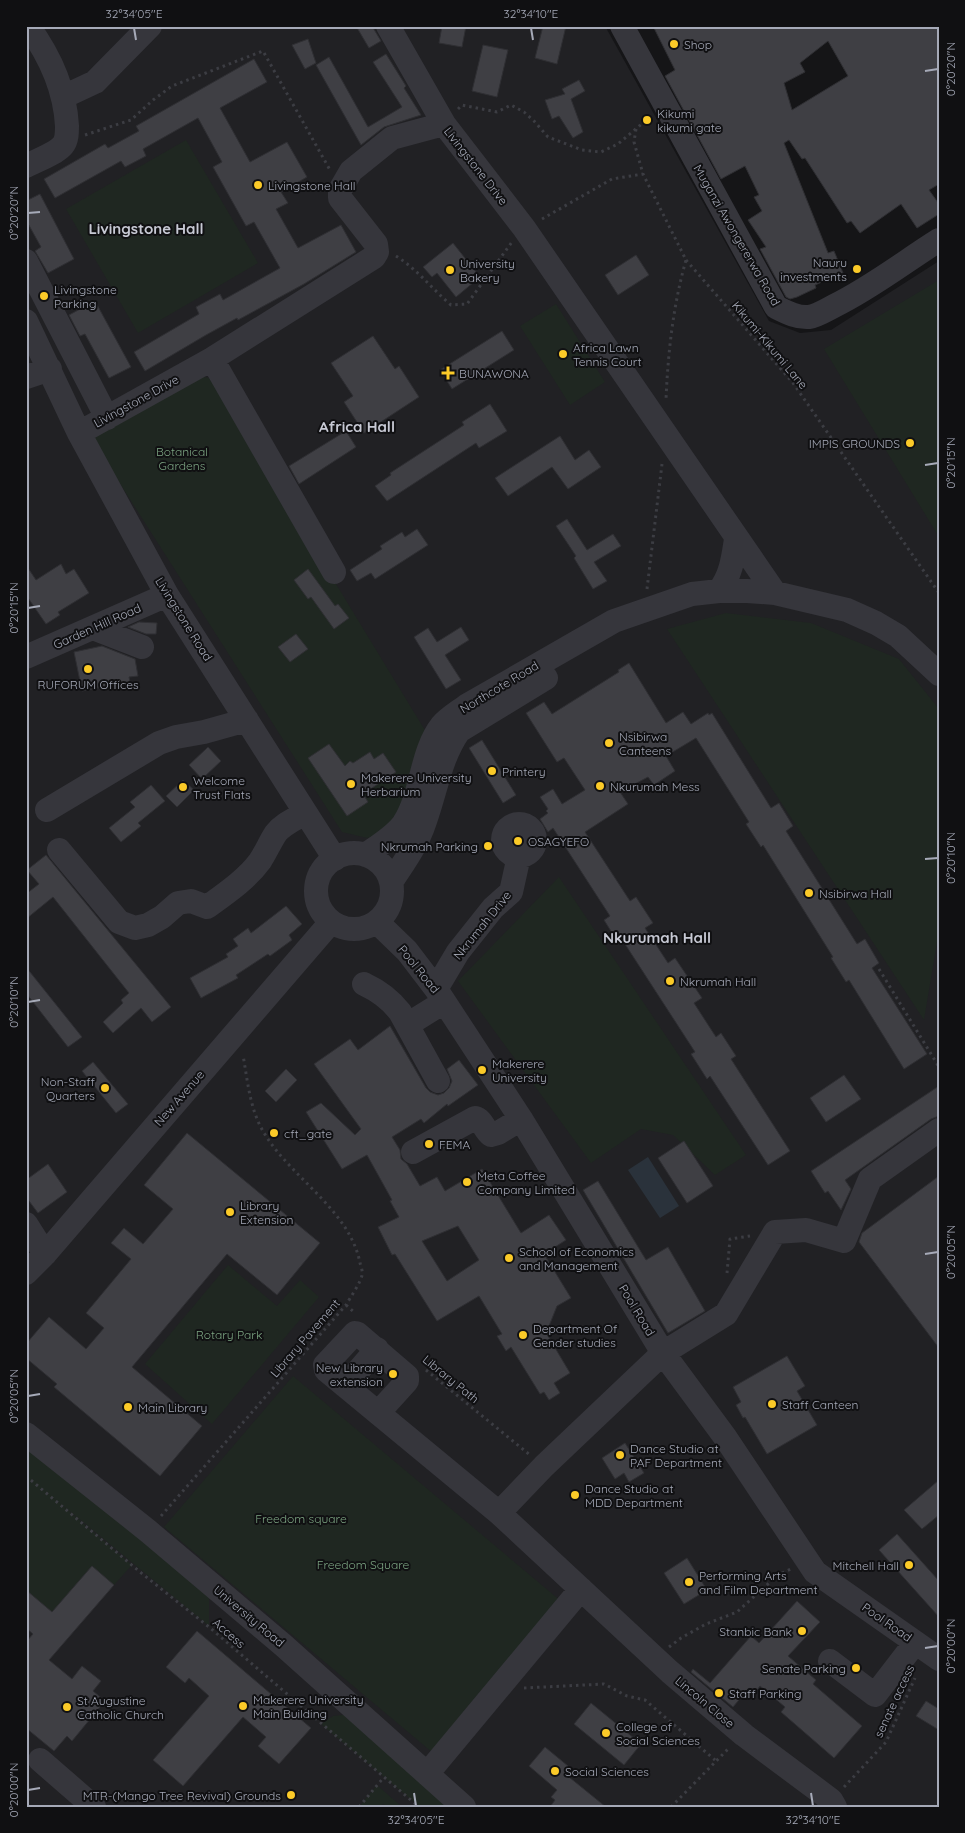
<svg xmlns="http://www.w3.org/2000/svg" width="965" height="1833" viewBox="0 0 965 1833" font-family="Quicksand,sans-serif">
  <rect width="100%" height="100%" fill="#151517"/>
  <path fill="#212124" d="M26,26H605L769,321L800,333L831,330L939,261V1807H26Z"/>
  <path fill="#1f2721" d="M186,140L258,263L138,333L66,209Z
    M939,280V537L824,349Z
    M556,304L605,382L570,405L520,326Z
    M200,376L209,378L229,408L426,732L417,789L384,833L367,838L342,832L89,435Z
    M726,613L811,623L899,659L939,709V930L924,1020L667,629Z
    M559,877L746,1155L715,1175L673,1135L641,1129L591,1163L458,981Z
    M228,1265L277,1306L300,1280L319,1297L212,1424L145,1364Z
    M293,1376L562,1602L433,1753L164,1527Z
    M26,1434L209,1596V1626L43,1489L132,1565L114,1585L92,1566L52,1612L26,1590Z
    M359,1713L464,1807H420L321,1724L333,1716Z
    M377,1785L402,1807H387L383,1804L380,1807H359Z"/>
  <path fill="#2a323b" d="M648,1157L679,1206L660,1218L628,1170Z"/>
  <path fill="#3f3f44" stroke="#2f2f33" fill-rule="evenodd" d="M356,26H372L381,41L369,48Z
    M442,26H466L462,47L439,43Z
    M543,26H566L557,64L535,58Z
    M653,26H939V184L929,190L939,204V214L917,228L901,204L860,233L851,221L847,223L805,158L802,159L789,140L784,143L828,253L834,251L843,273L815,285L816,288L797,297L790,299L786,297L760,249L766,247L748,220L762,211L754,197L759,195L745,166L721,179L665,76L675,70ZM828,41L848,76L792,110L784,83L805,72L800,63Z
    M308,39L316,63L305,69L292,45Z
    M483,45L508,50L497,97L472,91Z
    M386,54L406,86L404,88L421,115L384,127L361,145L316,65L329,57L368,127L402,107L373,62Z
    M254,59L267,82L220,108L250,162L287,142L307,177L281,192L288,203L276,209L298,248L341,225L356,252L304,284L238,320L237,318L206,335L145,371L134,352L199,314L196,307L220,294L223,300L280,268L254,222L246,226L213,167L222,162L198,118L143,149L146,156L125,167L121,161L55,198L44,179L105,144L108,148L139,131L136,126Z
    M579,80L585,91L571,99L583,132L573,138L559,116L552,119L545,100L565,94L562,89Z
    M40,194L74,259L48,273L35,251L41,247L26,220V201Z
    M453,243L480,277L456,297L437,273L432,277L423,267Z
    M636,255L649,275L618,295L605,275Z
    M95,301L131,367L109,378L85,334L80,336L69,315Z
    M502,331L514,350L452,389L440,370Z
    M373,336L395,369L399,366L419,397L364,433L344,402L353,396L331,363Z
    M490,404L507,431L479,448L476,443L387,501L375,486L391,475L390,473L464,425L462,422Z
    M346,431L356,447L299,484L289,466Z
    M560,436L575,460L589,450L601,467L568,489L552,467L508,496L495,478Z
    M567,519L587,550L613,534L621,546L594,562L607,581L593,589L574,558L576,556L556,526Z
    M417,529L428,545L375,579L371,573L357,581L350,570L382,549L380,546L402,532L405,537Z
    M61,564L66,574L74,569L89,593L58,612L60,615L46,624L26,595V565L36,580Z
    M308,569L335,606L338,604L349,618L334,629L311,597L308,599L294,580Z
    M139,622L157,623L156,634H146L128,627Z
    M461,627L469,640L445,655L461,680L446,689L414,637L428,628L437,642Z
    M296,634L308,649L290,662L278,647Z
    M102,646L135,659L138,676L129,677L130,682L82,691L74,652Z
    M629,663L666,723L683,712L691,724L708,713L709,715L712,713L771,808L779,803L793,826L786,831L857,944L865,939L879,963L872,968L927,1054L904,1069L849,980L846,982L831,958L833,957L763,845L761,847L746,824L749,822L696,738L666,756L675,771L654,785L648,777L620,792L628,804L585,832L630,901L636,897L653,923L645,928L668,963L675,958L702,998L694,1003L716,1037L721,1033L736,1056L731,1059L790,1151L768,1165L710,1076L707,1079L691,1054L695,1052L623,941L619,944L604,920L610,916L553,828L548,832L540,819L548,813L546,811L548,809L540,797L553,789L562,804L585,790L564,758L557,762L526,713L544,702L552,714L619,672L618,670Z
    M482,740L516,795L503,803L469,748Z
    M329,744L345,766L350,761L353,763L370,752L374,759L383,753L396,772L363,794L368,802L347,816L308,758Z
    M208,747L221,761L202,779L189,765Z
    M183,780L194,790L177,807L166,796Z
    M151,785L165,801L138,823L141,826L121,842L109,828L135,807L130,802Z
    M46,855L171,1007L152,1022L141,1008L113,1033L103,1022L123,1003L121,1000L129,993L53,897L26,919V894L39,884L27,870Z
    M286,906L302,924L289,935L292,940L270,956L268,954L236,975L238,978L201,998L190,978L228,957L226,954L238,946L233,939L248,928L251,933Z
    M26,967L82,1037L68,1047L26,993Z
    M390,1026L426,1088L430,1092L438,1095L444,1093L449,1088L452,1081L447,1069L459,1060L478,1085L448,1106L447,1104L424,1123L421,1119L392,1137L400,1150L401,1159L407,1164L420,1186L437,1177L445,1191L482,1169L521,1233L549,1215L566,1240L544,1254L571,1298L557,1306L549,1326L551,1327L548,1336L570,1373L554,1383L560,1393L549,1400L544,1392L540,1394L511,1347L506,1351L497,1336L502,1334L479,1296L437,1321L395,1254L392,1255L378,1227L399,1217L390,1201L392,1200L367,1155L342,1169L306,1112L321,1103L355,1135L361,1129L314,1064L350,1039L358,1050ZM458,1226L479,1260L447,1281L422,1241Z
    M93,1062L128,1104L116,1113L82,1071Z
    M286,1069L297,1080L276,1102L265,1091Z
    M844,1075L861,1099L826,1122L810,1098Z
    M939,1086V1116L931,1119L845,1180L851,1189L841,1210L828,1191L825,1193L811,1171Z
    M187,1133L320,1243L277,1295L227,1254L132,1367L202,1426L160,1476L54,1387L57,1384L26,1358V1344L49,1317L86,1349L104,1328L86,1313L131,1259L111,1243L124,1228L143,1244L173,1209L144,1185Z
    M684,1141L713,1186L687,1203L658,1158Z
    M48,1164L67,1192L38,1213L26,1197V1180Z
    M939,1176V1348L859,1242L862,1233Z
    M598,1181L646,1260L668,1247L705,1311L668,1333L583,1190Z
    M787,1356L805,1386L797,1391L817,1425L767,1454L745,1417L743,1418L736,1405L741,1402L733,1387Z
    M625,1443L644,1473L629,1482L624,1473L615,1479L602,1458Z
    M939,1480V1515L922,1529L904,1510Z
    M897,1534L939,1581V1617L879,1550Z
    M687,1558L707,1590L684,1604L664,1573Z
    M92,1566L114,1585L49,1660L72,1679L82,1666L101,1681L93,1691L105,1701L72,1741L67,1736L54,1751L26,1728V1642L33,1634L26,1628V1590L52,1612Z
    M797,1601L820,1622L788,1656L816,1680L813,1684L862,1726L834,1758L781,1712L785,1707L760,1686L755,1693L749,1688L733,1707L691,1672L693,1669L710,1683L751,1636L759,1643Z
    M197,1631L311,1728L279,1764L258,1746L266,1737L243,1717L183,1786L153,1760L209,1696L189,1678L185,1683L166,1667Z
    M926,1701L939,1709V1730L916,1716Z
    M591,1703L641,1744L624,1765L574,1724Z
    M545,1747L574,1771L569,1777L606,1807H550L555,1800L551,1797L557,1790L529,1766Z"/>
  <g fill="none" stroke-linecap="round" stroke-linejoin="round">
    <path stroke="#3c3d43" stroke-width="3" stroke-dasharray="2.5 4" stroke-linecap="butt" d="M458,109L462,105L497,112L511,105L524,112L534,121L548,137L582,150L601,152L618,144L644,122
      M636,129L634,142L643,174L686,260C673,306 668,352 666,400
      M85,135L131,120L153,100L172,86L263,51L330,170
      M542,219L612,179L643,174
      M396,256C417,269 432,289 451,305L467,304L512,242
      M686,260L793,383L939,593
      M647,589L662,464
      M879,969L939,1067
      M727,1273L730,1239L750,1236
      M346,1305L355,1313
      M426,1370L530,1455
      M26,1476L140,1572L209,1627L419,1807
      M161,1516L346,1305C350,1298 361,1282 362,1275C363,1272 361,1266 360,1263C350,1211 293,1179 266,1136C250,1112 248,1083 243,1055
      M669,1647L681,1638L706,1624L737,1612L778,1575L791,1569
      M524,1688L604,1684L627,1696L645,1700L715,1760
      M844,1787L886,1742L915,1678
      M359,1807L384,1777
      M671,1807L730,1747"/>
    <path stroke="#36363c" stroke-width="24" d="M388,26L444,124L524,228L775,593
      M622,26L776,307C786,312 797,318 809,317C817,316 826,310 834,306C871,288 904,262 939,240
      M63,97L95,82L150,26
      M26,166C36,161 57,153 63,145C67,140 67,132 67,126C65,88 50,56 28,26
      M26,261L107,418
      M26,321L79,433L167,595L335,859
      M212,359L334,572
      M26,377L50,369
      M79,433L212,359L374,257L377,252L376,244L340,198V190L351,171L392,138L444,124
      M719,591C731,575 733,559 736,539
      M93,628L142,647
      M26,657L167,595
      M47,810L159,743L176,737L204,732L247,720
      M503 840a16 16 0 1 1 32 0a16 16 0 1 1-32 0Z
      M59,850L119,922L135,928L148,925L162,917L178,903L191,901L207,907C225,894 247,879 260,861C266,852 270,842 276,833C283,824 295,819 305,813
      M316 891a38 38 0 1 1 76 0a38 38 0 1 1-76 0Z
      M365,855C378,846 395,836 404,823C423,793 420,753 442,725C448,718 458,712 466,706L614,621L692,594L719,591H747L775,593L847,610L876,623L898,636L939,674
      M391,882C404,863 418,843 425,821C436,791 440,758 459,731L546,678
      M377,922L407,951L436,989L521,1119L663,1353L725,1437L815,1572L939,1659
      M364,984C379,991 390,999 400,1012L438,1081
      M436,989L458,952L493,908L511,892L519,856
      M407,1025L444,1002
      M413,1152L475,1118C483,1120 484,1130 491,1135L498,1133L521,1119
      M26,1224L45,1254
      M26,1273L45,1254L331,922
      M345,1386L377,1349
      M378,1413L407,1381V1376L358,1334L355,1333L325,1365L326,1370L499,1513L670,1672L744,1735L831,1800L835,1807
      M26,1434L148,1531L283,1645L464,1807
      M499,1513L544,1466L663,1353L726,1314L775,1232L806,1230L844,1241L870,1179L939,1130
      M830,1661L875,1695L915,1643
      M40,1760L94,1807
      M427,1774L581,1589"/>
  </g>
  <path fill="none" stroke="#a6aab8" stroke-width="2" d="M134,28L136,40M531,28L533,40M925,71L938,69M28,213L40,212M925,465L938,463M28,608L40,606M925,859L938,858M28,1002L40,1000M925,1254L938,1252M28,1396L40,1394M925,1648L938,1646M28,1790L40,1788M414,1793L416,1806M811,1793L813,1806"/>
  <g fill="#fbca28" stroke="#101012" stroke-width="2">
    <circle cx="674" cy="44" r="5"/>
    <circle cx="647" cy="120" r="5"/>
    <circle cx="258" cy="185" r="5"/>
    <circle cx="857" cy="269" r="5"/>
    <circle cx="450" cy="270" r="5"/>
    <circle cx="44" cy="296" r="5"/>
    <circle cx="563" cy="354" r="5"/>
    <path d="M445.5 365.5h5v5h5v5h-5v5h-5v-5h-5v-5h5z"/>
    <circle cx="910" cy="443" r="5"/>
    <circle cx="88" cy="669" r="5"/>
    <circle cx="609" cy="743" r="5"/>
    <circle cx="492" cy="771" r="5"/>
    <circle cx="351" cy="784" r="5"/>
    <circle cx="600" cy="786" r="5"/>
    <circle cx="183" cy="787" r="5"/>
    <circle cx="518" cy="841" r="5"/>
    <circle cx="488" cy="846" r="5"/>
    <circle cx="809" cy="893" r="5"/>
    <circle cx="670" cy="981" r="5"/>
    <circle cx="482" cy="1070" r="5"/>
    <circle cx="105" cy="1088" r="5"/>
    <circle cx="274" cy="1133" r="5"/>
    <circle cx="429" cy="1144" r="5"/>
    <circle cx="467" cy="1182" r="5"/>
    <circle cx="230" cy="1212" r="5"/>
    <circle cx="509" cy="1258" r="5"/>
    <circle cx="523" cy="1335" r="5"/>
    <circle cx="393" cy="1374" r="5"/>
    <circle cx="772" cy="1404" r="5"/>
    <circle cx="128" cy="1407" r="5"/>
    <circle cx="620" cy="1455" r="5"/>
    <circle cx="575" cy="1495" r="5"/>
    <circle cx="909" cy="1565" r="5"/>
    <circle cx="689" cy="1582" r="5"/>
    <circle cx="802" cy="1631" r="5"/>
    <circle cx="856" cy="1668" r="5"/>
    <circle cx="719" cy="1693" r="5"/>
    <circle cx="243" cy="1706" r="5"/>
    <circle cx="67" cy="1707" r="5"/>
    <circle cx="606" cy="1733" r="5"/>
    <circle cx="555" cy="1771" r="5"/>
    <circle cx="291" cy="1795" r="5"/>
  </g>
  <g text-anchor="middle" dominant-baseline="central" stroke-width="4" stroke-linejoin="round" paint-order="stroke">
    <g font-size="12" fill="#a6aab8" stroke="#101012" text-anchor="start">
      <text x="684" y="44">Shop</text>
      <text x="657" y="113">Kikumi<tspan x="657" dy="14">kikumi gate</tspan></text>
      <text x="268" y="185">Livingstone Hall</text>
      <text x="847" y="262" text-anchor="end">Nauru<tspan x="847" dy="14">investments</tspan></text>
      <text x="460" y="263">University<tspan x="460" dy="14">Bakery</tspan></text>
      <text x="54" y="289">Livingstone<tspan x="54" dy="14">Parking</tspan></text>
      <text x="573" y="347">Africa Lawn<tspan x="573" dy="14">Tennis Court</tspan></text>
      <text x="459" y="373">BUNAWONA</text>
      <text x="900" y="443" text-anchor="end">IMPIS GROUNDS</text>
      <text x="88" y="684" text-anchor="middle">RUFORUM Offices</text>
      <text x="619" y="736">Nsibirwa<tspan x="619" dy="14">Canteens</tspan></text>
      <text x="502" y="771">Printery</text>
      <text x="361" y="777">Makerere University<tspan x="361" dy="14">Herbarium</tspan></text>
      <text x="193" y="780">Welcome<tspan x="193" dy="14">Trust Flats</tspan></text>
      <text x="610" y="786">Nkurumah Mess</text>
      <text x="528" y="841">OSAGYEFO</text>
      <text x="478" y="846" text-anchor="end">Nkrumah Parking</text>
      <text x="819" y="893">Nsibirwa Hall</text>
      <text x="680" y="981">Nkrumah Hall</text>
      <text x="492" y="1063">Makerere<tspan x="492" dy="14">University</tspan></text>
      <text x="95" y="1081" text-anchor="end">Non-Staff<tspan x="95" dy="14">Quarters</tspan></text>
      <text x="284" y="1133">cft_gate</text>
      <text x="439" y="1144">FEMA</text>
      <text x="477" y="1175">Meta Coffee<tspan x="477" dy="14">Company Limited</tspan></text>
      <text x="240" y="1205">Library<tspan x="240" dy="14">Extension</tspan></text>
      <text x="519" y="1251">School of Economics<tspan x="519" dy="14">and Management</tspan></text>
      <text x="533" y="1328">Department Of<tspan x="533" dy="14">Gender studies</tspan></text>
      <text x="383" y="1367" text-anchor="end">New Library<tspan x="383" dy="14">extension</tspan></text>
      <text x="782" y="1404">Staff Canteen</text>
      <text x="138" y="1407">Main Library</text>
      <text x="630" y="1448">Dance Studio at<tspan x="630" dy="14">PAF Department</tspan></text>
      <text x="585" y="1488">Dance Studio at<tspan x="585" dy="14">MDD Department</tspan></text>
      <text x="899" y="1565" text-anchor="end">Mitchell Hall</text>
      <text x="699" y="1575">Performing Arts<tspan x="699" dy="14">and Film Department</tspan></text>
      <text x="792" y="1631" text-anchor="end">Stanbic Bank</text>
      <text x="846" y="1668" text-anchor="end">Senate Parking</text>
      <text x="729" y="1693">Staff Parking</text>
      <text x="253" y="1699">Makerere University<tspan x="253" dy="14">Main Building</tspan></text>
      <text x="77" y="1700">St Augustine<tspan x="77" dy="14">Catholic Church</tspan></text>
      <text x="616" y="1726">College of<tspan x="616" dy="14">Social Sciences</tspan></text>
      <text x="565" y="1771">Social Sciences</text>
      <text x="281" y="1795" text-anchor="end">MTR-(Mango Tree Revival) Grounds</text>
    </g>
    <g font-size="12" fill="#a6aab8" stroke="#101012">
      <text transform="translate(476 166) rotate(52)">Livingstone Drive</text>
      <text transform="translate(737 235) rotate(60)">Muganzi Awongererwa Road</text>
      <text transform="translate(770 345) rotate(50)">Kikumi-Kikumi Lane</text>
      <text transform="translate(136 401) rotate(-29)">Livingstone Drive</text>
      <text transform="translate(184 619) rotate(58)">Livingstone Road</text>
      <text transform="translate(97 626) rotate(-24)">Garden Hill Road</text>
      <text transform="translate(499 687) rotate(-31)">Northcote Road</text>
      <text transform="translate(482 925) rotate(-51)">Nkrumah Drive</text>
      <text transform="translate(419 969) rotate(51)">Pool Road</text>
      <text transform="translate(179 1098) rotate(-49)">New Avenue</text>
      <text transform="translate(637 1310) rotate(59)">Pool Road</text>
      <text transform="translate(305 1338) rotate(-49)">Library Pavement</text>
      <text transform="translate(451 1379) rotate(39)">Library Path</text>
      <text transform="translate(249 1616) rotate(40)">University Road</text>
      <text transform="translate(887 1622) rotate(35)">Pool Road</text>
      <text transform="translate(229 1633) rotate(41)">Access</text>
      <text transform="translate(894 1701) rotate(-65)">senate access</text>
      <text transform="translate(705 1702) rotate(40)">Lincoln Close</text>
    </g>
    <g font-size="12" fill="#7ca482" stroke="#101012">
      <text x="182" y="451">Botanical<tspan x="182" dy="14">Gardens</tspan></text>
      <text x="229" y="1334">Rotary Park</text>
      <text x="301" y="1518">Freedom square</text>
      <text x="363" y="1564">Freedom Square</text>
    </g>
    <g font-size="15" font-weight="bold" fill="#c7c9d4" stroke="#101012">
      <text x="146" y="228">Livingstone Hall</text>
      <text x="357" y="426">Africa Hall</text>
      <text x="657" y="937">Nkurumah Hall</text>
    </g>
  </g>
  <rect width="965" height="1833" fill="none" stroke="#101012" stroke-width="55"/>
  <rect x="28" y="28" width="910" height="1778" fill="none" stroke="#a6aab8" stroke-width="2"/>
  <g font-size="12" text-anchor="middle" fill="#a6aab8">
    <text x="134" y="18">32°34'05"E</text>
    <text x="531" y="18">32°34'10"E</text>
    <text transform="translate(951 69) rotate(-90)" y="4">0°20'20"N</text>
    <text transform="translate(14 213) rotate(-90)" y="4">0°20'20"N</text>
    <text transform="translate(951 463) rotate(-90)" y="4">0°20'15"N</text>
    <text transform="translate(14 608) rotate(-90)" y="4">0°20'15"N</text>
    <text transform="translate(951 858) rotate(-90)" y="4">0°20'10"N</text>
    <text transform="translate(14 1002) rotate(-90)" y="4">0°20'10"N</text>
    <text transform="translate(951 1252) rotate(-90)" y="4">0°20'05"N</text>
    <text transform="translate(14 1396) rotate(-90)" y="4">0°20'05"N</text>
    <text transform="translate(951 1646) rotate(-90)" y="4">0°20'00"N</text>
    <text transform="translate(14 1790) rotate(-90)" y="4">0°20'00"N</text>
    <text x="416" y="1824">32°34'05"E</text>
    <text x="813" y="1824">32°34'10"E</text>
  </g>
</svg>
